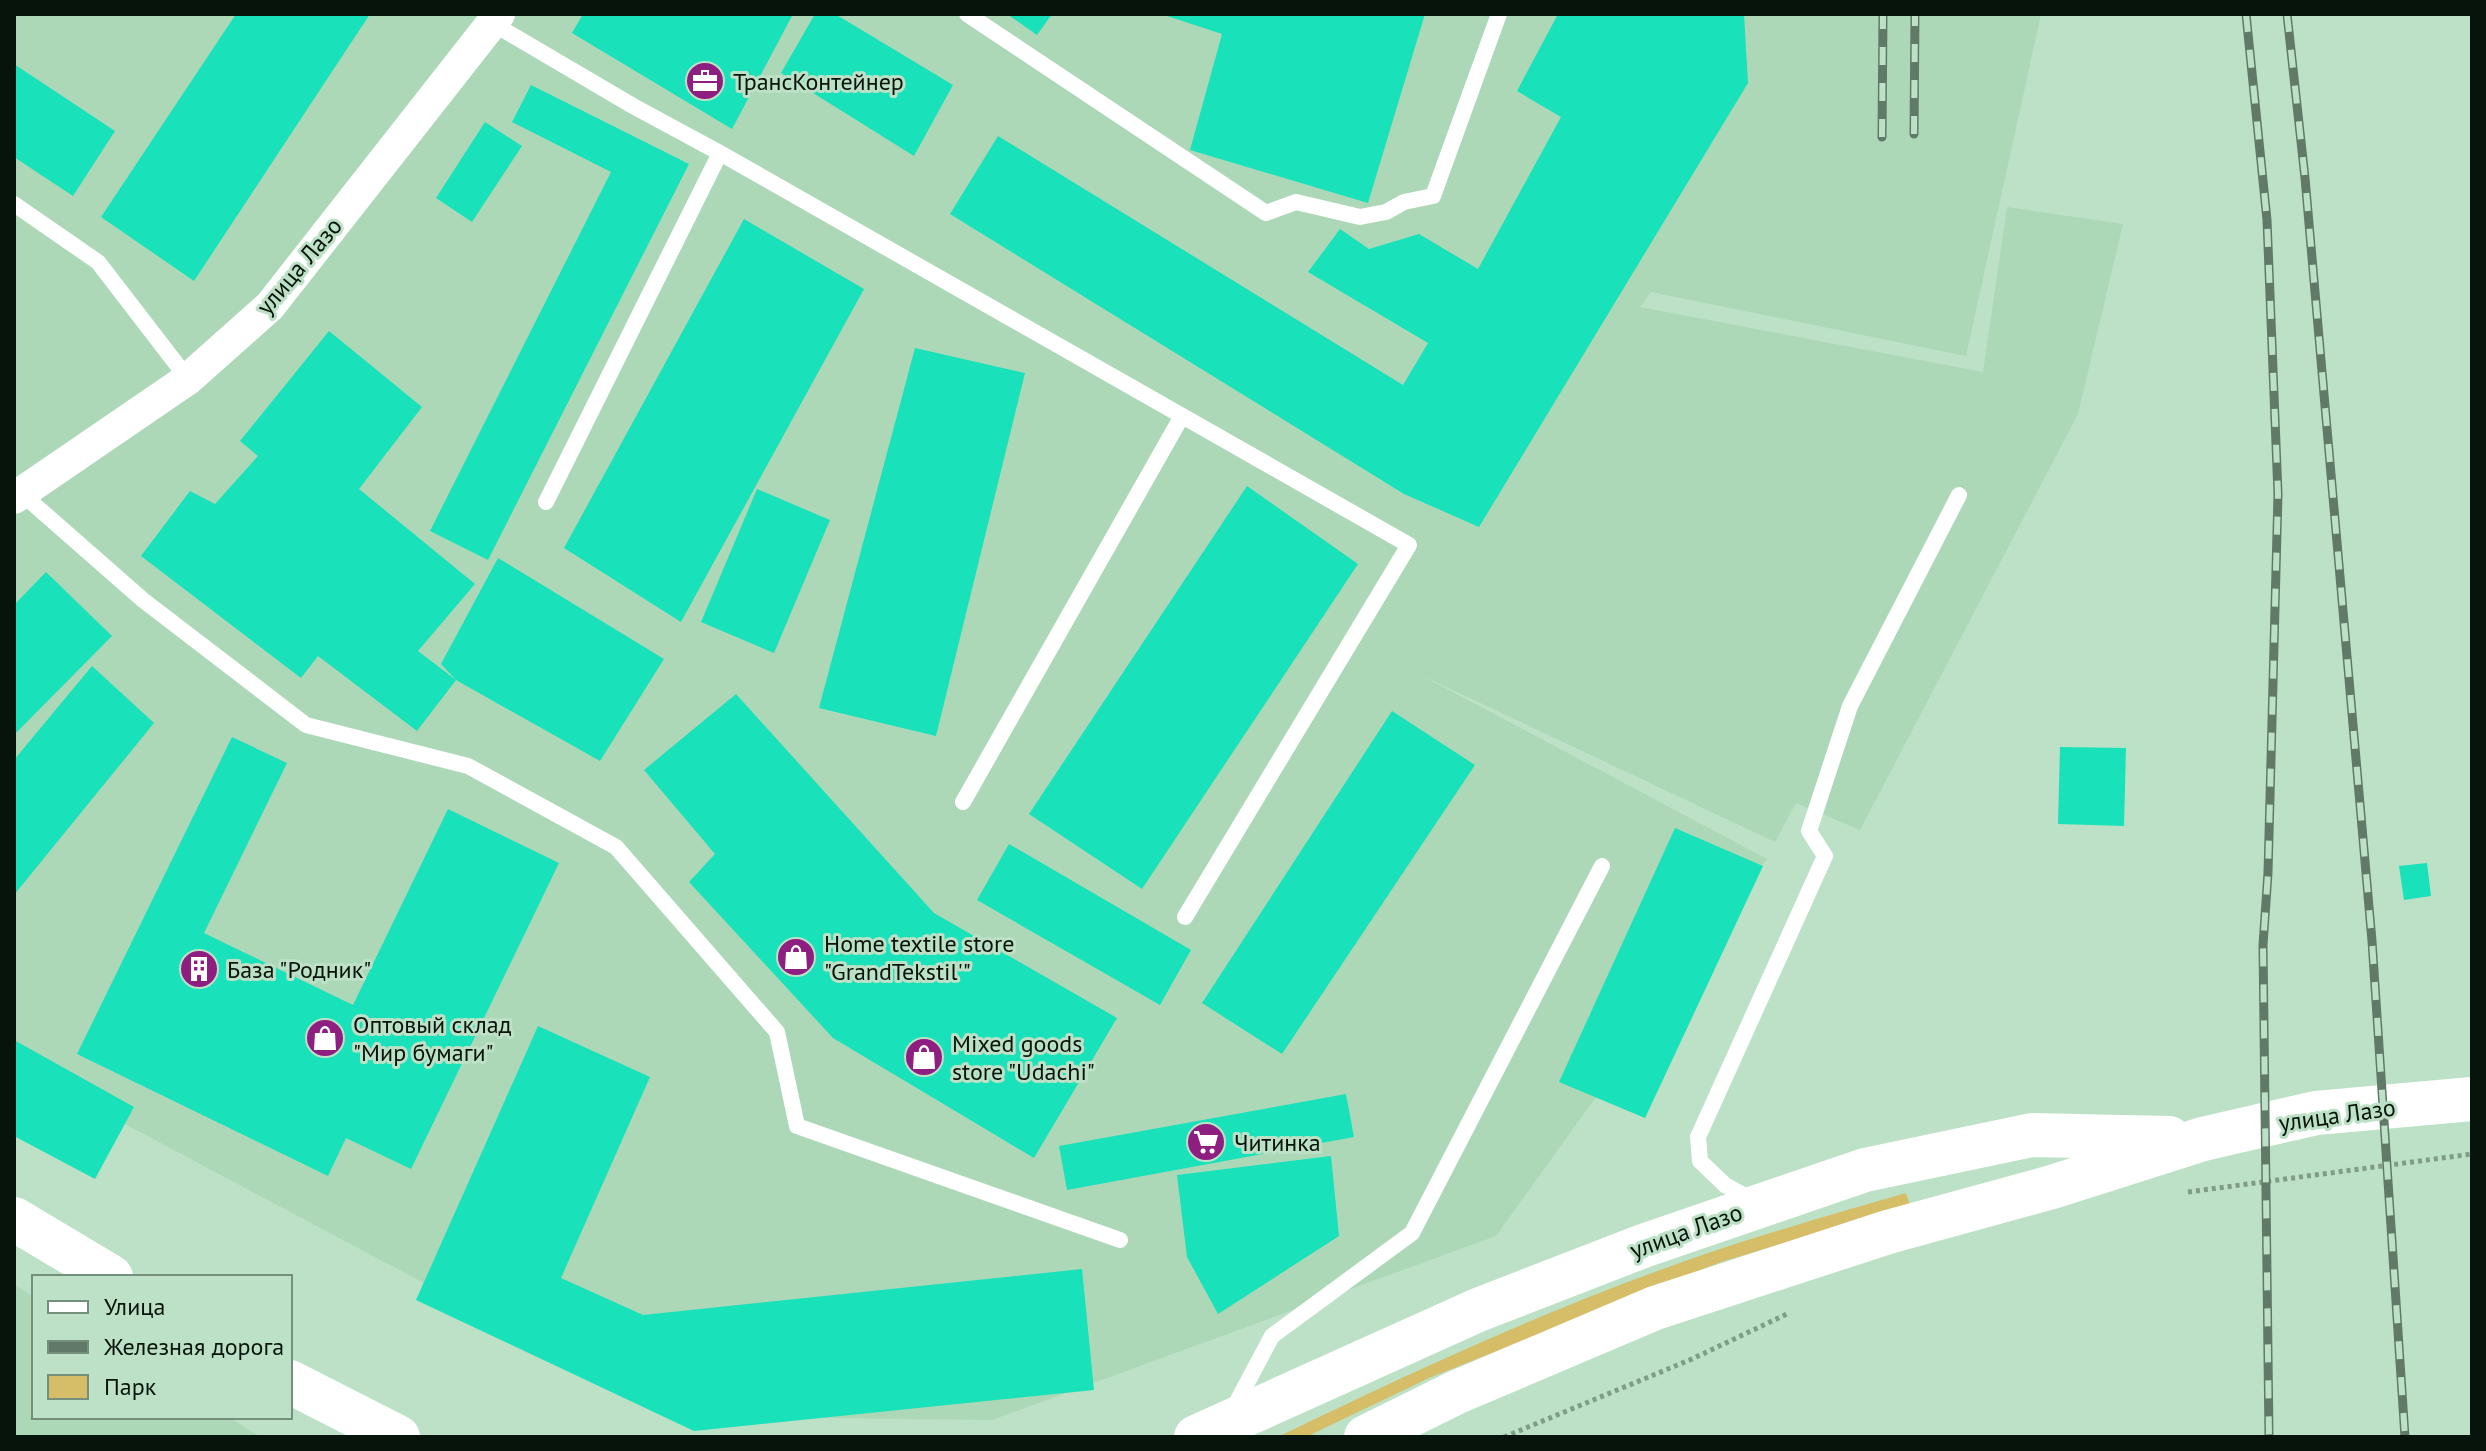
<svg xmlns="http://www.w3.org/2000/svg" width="2486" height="1451" viewBox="0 0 2486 1451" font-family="'PT Sans',sans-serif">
  <rect width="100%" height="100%" fill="#bce1c6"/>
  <path fill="#acd8b8" d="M14,14H2041L1966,356L1651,292L1640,307L1983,372L2007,207L2123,224L2078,414L1860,830L1796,803L1775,842L1421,675L1767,859L1496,1236L992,1420L674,1416L14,1065Z
    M14,1285L34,1297V1417H228L261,1437H14Z"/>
  <path fill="#d6bd67" d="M1906,1193L1910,1205L1721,1262L1429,1378L1306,1437H1278C1422,1367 1568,1300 1720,1249C1781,1229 1844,1211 1906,1193Z"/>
  <path fill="#19e1ba" d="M236,14H370L194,281L101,217Z
    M583,14H793L732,129L572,33Z
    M815,14H835L953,85L914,156L781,73Z
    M1007,14H1052L1037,35Z
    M1161,14H1425L1368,203L1190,150L1222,34Z
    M1558,14H1744L1748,83L1479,527L1404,494L950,214L998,136L1403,385L1428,343L1308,272L1340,229L1369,249L1419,234L1478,269L1561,117L1517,91Z
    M14,64L115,131L73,196L14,157Z
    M531,85L689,164L488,560L430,531L611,172L512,122Z
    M485,122L522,146L472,222L436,198Z
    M744,219L864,289L681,622L564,548Z
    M329,331L422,407L359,489L475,584L418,651L456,680L417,731L318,656L301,678L141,556L190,491L215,504L258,456L240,441Z
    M915,348L1025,373L936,736L819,708Z
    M1247,486L1358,564L1142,889L1029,814Z
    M757,489L830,520L774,653L701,622Z
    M498,558L664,659L600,761L456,680L441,664Z
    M46,572L112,636L14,735V605Z
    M92,666L154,723L14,895V760Z
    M736,694L934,913L1117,1018L1034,1158L833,1038L689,882L715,854L644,770Z
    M1392,711L1475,765L1282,1054L1202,1003Z
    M232,737L287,763L204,933L353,1005L448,809L559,863L411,1169L346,1138L328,1176L77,1054Z
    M2060,747L2126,748L2124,826L2058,824Z
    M1675,828L1763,866L1645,1118L1559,1082Z
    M1009,844L1191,950L1160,1005L977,900Z
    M2427,863L2431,896L2404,900L2399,866Z
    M538,1026L650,1077L561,1278L643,1315L1082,1269L1094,1390L694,1431L416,1300Z
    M14,1040L134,1107L95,1179L14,1136Z
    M1346,1094L1354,1137L1067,1190L1059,1146Z
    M1331,1156L1339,1236L1218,1314L1187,1257L1177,1175Z"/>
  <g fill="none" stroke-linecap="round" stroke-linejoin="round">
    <path stroke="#7f9c87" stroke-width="5" stroke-dasharray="4 4" stroke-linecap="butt" d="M2188,1192L2472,1154
      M1504,1437L1692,1359L1789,1313"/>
    <path stroke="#fff" stroke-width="16" d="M967,14L1266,213L1296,202L1360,217L1386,212L1404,202L1433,196L1499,14
      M492,23L633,106L720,153L1409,545L1185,917
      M14,204L98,262L188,379
      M21,493L143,600L306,725L468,766L616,847L777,1032L797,1126L1120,1240
      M546,502L720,153
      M963,802L1182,416
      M1754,1201L1725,1185L1700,1161L1698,1137L1825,856L1809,831L1850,706L1959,495
      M1232,1411L1272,1336L1412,1233L1602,866"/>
    <path stroke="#fff" stroke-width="32" d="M14,498L188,379L270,306L499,14"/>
    <path stroke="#fff" stroke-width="44" d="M14,1219L111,1277
      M290,1382L398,1437
      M1196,1437L1478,1310L1643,1246L1865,1170L2032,1135L2169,1138
      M1366,1437L1457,1392L1655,1308L1888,1232L2052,1187L2203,1139L2316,1113L2472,1099"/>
    <g stroke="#617a68" stroke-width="9">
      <path id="rail" d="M2246,14L2267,220L2278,494L2268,873L2263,945L2269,1437
        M2287,14L2305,178L2372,941L2405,1437
        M1914,134L1915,14
        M1882,137L1883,14"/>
    </g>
    <use href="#rail" stroke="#bce1c6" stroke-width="6" stroke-dasharray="18" stroke-linecap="butt"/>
  </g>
  <defs>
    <g id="office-disc" transform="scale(2)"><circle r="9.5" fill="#8e1e80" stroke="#bce1c6"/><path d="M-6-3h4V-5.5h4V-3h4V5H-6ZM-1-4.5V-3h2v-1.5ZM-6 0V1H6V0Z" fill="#fff"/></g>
    <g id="shop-disc" transform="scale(2)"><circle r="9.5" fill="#8e1e80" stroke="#bce1c6"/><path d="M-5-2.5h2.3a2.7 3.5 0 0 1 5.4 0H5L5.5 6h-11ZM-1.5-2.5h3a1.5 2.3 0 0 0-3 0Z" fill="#fff"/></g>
    <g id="building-disc" transform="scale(2)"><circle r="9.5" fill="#8e1e80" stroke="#bce1c6"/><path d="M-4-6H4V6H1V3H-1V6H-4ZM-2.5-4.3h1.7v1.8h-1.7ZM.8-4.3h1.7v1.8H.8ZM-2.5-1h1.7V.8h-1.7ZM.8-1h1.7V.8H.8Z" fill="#fff"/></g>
    <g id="supermarket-disc" transform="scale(2)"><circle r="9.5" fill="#8e1e80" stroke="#bce1c6"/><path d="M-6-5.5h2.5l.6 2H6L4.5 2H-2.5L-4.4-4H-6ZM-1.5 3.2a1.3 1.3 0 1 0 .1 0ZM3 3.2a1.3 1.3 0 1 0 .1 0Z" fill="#fff"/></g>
  </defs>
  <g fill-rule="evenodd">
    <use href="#office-disc" x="705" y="81"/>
    <use href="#shop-disc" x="796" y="957"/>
    <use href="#building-disc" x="199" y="969"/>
    <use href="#shop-disc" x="325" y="1038"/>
    <use href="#shop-disc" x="924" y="1057"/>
    <use href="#supermarket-disc" x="1206" y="1142"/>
  </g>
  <g text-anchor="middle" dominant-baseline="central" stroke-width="6" stroke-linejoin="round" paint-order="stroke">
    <g font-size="24" fill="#07140b" stroke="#bce1c6" text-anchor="start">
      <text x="733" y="81">ТрансКонтейнер</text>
      <text x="824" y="943">Home textile store<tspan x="824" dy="28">"GrandTekstil'"</tspan></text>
      <text x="227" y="969">База "Родник"</text>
      <text x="353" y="1024">Оптовый склад<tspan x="353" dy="28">"Мир бумаги"</tspan></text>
      <text x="952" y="1043">Mixed goods<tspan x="952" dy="28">store "Udachi"</tspan></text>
      <text x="1234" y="1142">Читинка</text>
    </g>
    <g font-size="24" fill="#07140b" stroke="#bce1c6">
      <text transform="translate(299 266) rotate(-50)">улица Лазо</text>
      <text transform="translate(2337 1115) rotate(-8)">улица Лазо</text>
      <text transform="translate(1686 1231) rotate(-20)">улица Лазо</text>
    </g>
  </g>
  <rect width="2486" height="1451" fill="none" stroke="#07140b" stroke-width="32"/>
  <rect x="32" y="1275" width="260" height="144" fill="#bce1c6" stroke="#748f7b" stroke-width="2"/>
  <rect x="48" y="1301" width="40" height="12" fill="#ffffff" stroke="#748f7b" stroke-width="2"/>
  <text x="104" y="1315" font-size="24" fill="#07140b">Улица</text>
  <rect x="48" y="1341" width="40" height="12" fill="#617a68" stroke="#748f7b" stroke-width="2"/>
  <text x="104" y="1355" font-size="24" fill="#07140b">Железная дорога</text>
  <rect x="48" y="1375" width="40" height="24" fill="#d6bd67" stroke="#748f7b" stroke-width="2"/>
  <text x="104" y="1395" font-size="24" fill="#07140b">Парк</text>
</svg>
